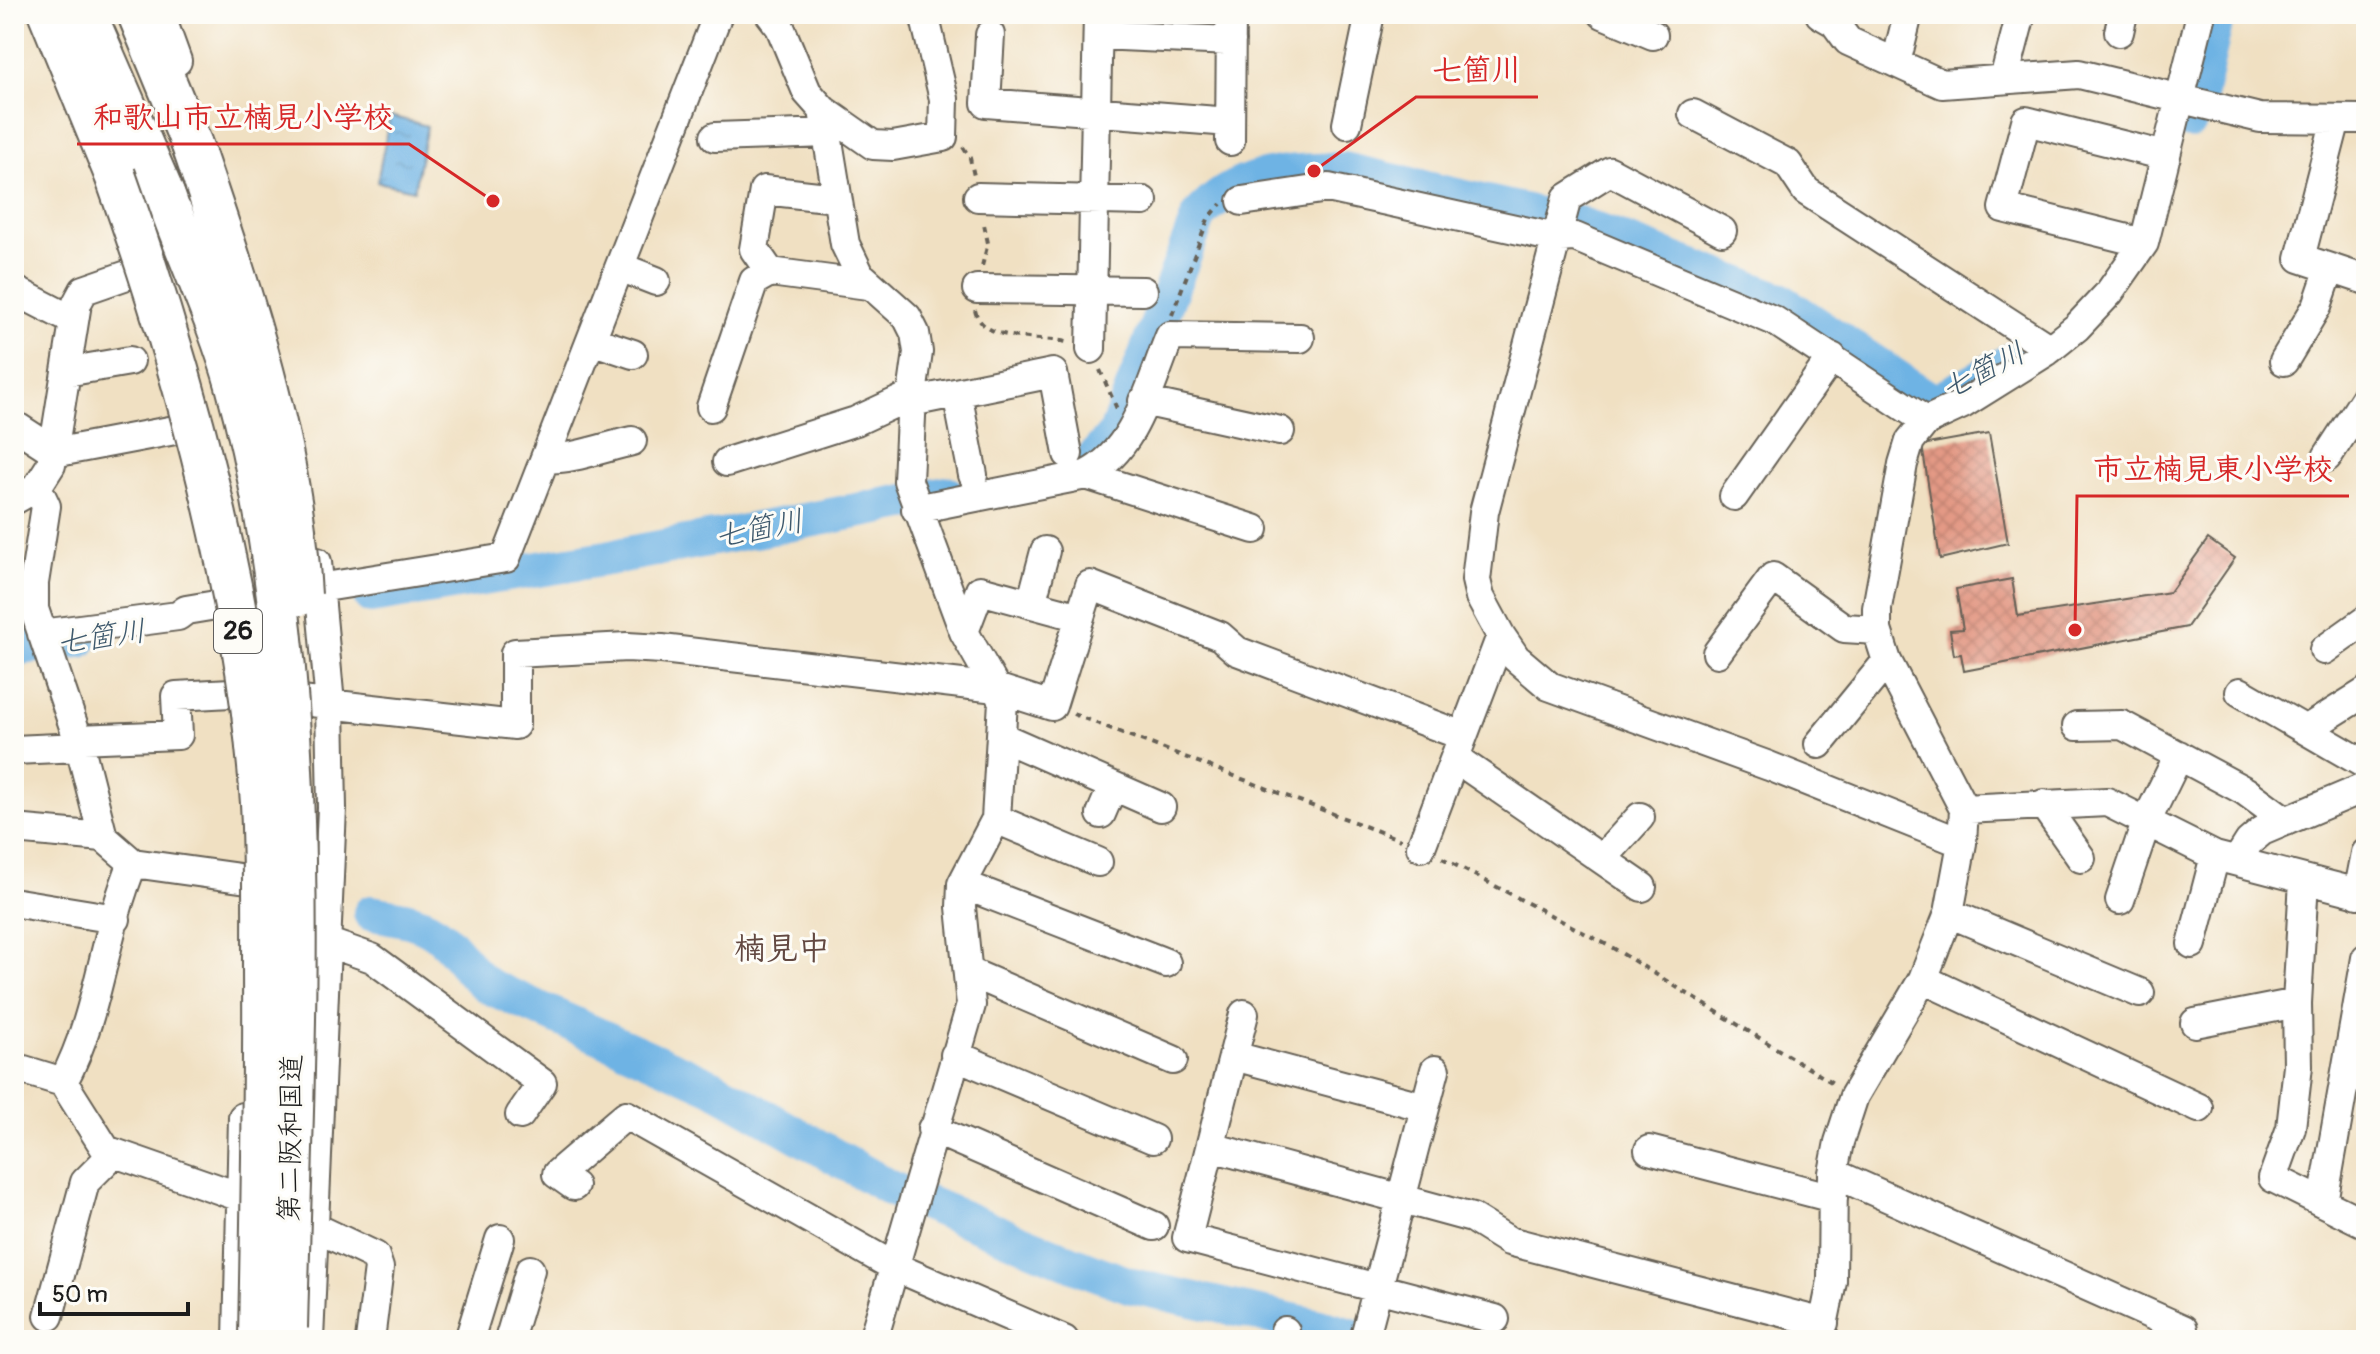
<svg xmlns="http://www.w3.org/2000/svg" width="2380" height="1354" viewBox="0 0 2380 1354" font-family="Pangolin,'Klee One',sans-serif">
  <defs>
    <pattern id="water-ripples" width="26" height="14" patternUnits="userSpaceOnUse" patternTransform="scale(2)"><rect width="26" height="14" fill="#6eb3e4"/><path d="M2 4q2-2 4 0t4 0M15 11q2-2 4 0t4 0" fill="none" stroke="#5f99c3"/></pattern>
    <pattern id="building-cross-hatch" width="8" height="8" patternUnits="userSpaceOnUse" patternTransform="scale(2)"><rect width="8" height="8" fill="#e39985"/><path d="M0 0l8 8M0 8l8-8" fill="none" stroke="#c28372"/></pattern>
  </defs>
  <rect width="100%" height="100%" fill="#fdfcf7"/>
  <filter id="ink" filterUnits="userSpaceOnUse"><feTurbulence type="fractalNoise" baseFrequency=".0125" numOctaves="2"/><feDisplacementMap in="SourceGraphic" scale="16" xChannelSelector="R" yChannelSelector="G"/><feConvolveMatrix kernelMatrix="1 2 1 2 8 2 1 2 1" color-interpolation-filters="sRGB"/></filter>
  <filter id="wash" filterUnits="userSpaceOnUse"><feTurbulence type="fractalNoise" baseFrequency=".006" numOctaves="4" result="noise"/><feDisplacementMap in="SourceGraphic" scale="32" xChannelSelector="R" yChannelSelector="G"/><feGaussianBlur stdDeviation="1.8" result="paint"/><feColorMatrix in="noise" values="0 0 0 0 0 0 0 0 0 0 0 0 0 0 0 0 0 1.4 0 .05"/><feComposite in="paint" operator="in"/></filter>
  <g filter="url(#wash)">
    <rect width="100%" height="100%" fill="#f0e0c2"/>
    <path fill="url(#water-ripples)" stroke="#456880" stroke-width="2" d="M390,116L427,126L414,190L377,182Z"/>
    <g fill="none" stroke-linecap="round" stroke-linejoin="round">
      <path stroke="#6eb3e4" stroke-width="36" d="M2190,121L2196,111L2217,14
        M1093,459L1116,433L1199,216C1237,171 1288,172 1344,170L1579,224L1778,299L1929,399L1937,401L2010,361
        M371,596L607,558L947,494
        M14,648L80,640
        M371,913C397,917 423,920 443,938C460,953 469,973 488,986L713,1087L894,1190L1086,1269L1132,1286L1320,1327L1366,1340"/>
    </g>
    <g id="blocks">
      <path fill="url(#building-cross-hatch)" d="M1989,433L2008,543L1940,559L1922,445Z
        M2208,539L2235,558L2187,627L1964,671L1961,654L1954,655L1950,630L1963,629L1956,589L2012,579L2018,616L2170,592Z"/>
    </g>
  </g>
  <g filter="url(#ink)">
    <use href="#blocks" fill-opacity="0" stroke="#666156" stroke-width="2"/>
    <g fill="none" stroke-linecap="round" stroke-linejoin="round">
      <g stroke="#666156" stroke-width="32">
        <path id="minor" d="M160,14L177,61
          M770,14L780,27L807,92L823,110L845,244L860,275L907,317L915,333L918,352L912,395L908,481L964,632L1003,701L996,819L962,884L961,907L971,1005L873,1340
          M1603,14L1653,35
          M1820,14L1834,22L1848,41L1942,84L2079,74L2260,118L2366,119
          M2119,32L2123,14
          M990,35L986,103L1230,122
          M1098,35L1231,41
          M1896,63L1908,14
          M2004,79L2021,14
          M823,110L873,145L893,146L943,137L944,99L924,14
          M1693,114L1788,164L1806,191L2050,349
          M2336,119L2300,258L2366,280
          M1347,124L1370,14
          M715,137L827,133
          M1230,141L1231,14
          M978,197L1143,201
          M1242,201L1328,188L1556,238L1575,237L1775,321L1926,421
          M1722,231L1610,171L1567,198L1484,512L1476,580L1480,597L1501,636L1516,658L1549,686L1769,766L1962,843
          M2144,243L2003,208L2026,121L2166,156
          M620,267L656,281
          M770,272L754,249L764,190L836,198
          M977,289L1143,291
          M14,290L74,321
          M591,340L633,354
          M1091,349L1098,14
          M2284,361L2317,306L2330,268
          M66,372L130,361
          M957,393L973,475
          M1143,401L1280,431
          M911,402L1053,373L1068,454
          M711,407L754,281L770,272L868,285
          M14,425L54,451H64L175,430
          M2327,457L2366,397
          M545,458C565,462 608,446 632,441
          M727,462L856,421L912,395
          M1086,475L1254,529
          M37,487L46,506L34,583V609L78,739L103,837L133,863C103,934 100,1013 63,1082
          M1734,496L1832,357
          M14,500L37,487L51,465L77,303L84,290L130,274
          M916,509L1086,475C1137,449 1149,386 1170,336L1300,338
          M319,588L506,558L718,14
          M1031,604L1045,551
          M964,632L980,590L1080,617
          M42,634L178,616L186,610L216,605
          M2324,650L2366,620
          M1717,653L1773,577L1844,628L1877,630
          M2240,692L2366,765
          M2077,726L2122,725L2245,791L2286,821
          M2307,729L2366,692
          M1004,738L1161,807
          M78,739L178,735L176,696L231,693L515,725V653L627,647L662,649L996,688L1052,706L1090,585L1220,636L1237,651L1463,736
          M1819,744L1887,661
          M14,750L80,747
          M1455,758L1642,887
          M2043,804L2081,858
          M1964,809L2107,802L2215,856L2366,895
          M1101,814L1113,786
          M996,819L1098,862
          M14,829L103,837
          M1421,847L1501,636
          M1602,859L1640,817
          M2237,861L2249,842L2262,831L2366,787
          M133,863L247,879
          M2304,880L2297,1003L2298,1066L2291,1128L2273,1178L2366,1224
          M962,884L1166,963
          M2358,894L2366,853
          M2120,900L2147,820L2179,755
          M18,903L116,919
          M1949,913L2140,993
          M326,942L372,958L542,1083L520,1115
          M2192,944L2215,856
          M969,972L1173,1060
          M1923,979L2199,1108
          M1244,1014L1187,1238L1495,1319
          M2195,1023L2297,1003
          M955,1055L1153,1139
          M1234,1056L1425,1107
          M14,1067L63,1082L106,1150L255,1202
          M932,1129L1154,1226
          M1211,1147L1472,1218L1509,1241L1824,1323
          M1649,1150L1833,1198
          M1833,1173L2183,1329
          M574,1186L557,1174L626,1115L893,1266L1064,1340
          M2323,1202L2366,958
          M297,1219L375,1256L379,1268L370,1340
          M49,1316L85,1182L114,1153
          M1285,1331V1340
          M238,1340L243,1117
          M309,1340L332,808L330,704L317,562
          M469,1340L500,1239
          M509,1340L530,1270
          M1364,1340L1435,1070
          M1820,1340L1832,1281L1833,1173L1839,1142L1854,1096L1923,979L1949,913L1962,843L1964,809L1887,661L1877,630V608L1903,464L1910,441L1926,421L1963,404L2046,352L2077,327L2109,293L2144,243L2201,14"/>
      </g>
      <g stroke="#666156" stroke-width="44">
        <path id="highway" d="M49,14L115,175
          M86,14L173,215
          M138,14L192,145"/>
      </g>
      <path stroke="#666156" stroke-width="4" stroke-dasharray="6 6" stroke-linecap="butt" d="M963,147L970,158L974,176
        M982,266L988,243L983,220
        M975,310C982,345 1045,335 1070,343
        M1172,315L1208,219L1221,204
        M1100,370L1117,409
        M1073,714L1401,840
        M1442,858L1613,948L1836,1085
        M14,1338L34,1332"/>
      <use href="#minor" stroke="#fff" stroke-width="28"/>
      <use href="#highway" stroke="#fff" stroke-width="40"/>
      <g stroke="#666156" stroke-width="44" stroke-linecap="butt">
        <path id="highway-bridge" d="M192,145C241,290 293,440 301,595
          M115,175C184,368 247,598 261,803C264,859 263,916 263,972C264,1094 261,1217 259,1340
          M173,215C194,271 220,328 236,385C318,684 294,1021 287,1328"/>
      </g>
      <use href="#highway-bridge" stroke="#fff" stroke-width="40"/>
    </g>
  </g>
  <g text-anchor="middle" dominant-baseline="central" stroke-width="6" stroke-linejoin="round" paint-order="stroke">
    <rect fill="#fdfcf7" stroke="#605f5e" stroke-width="2" x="214" y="609" width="48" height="44" rx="6"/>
    <g font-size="26" font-weight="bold" fill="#1c1c1c">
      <text x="238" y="631">26</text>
    </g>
    <g font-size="28" fill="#1c1c1c" stroke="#fdfcf7">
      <text transform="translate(291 1138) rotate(-89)">第二阪和国道</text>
    </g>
    <g font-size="30" font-style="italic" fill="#3d586c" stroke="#fdfcf7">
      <text transform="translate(1983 371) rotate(-27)">七箇川</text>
      <text transform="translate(759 529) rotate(-11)">七箇川</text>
      <text transform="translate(101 637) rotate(-8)">七箇川</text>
    </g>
    <g font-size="32" font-weight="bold" fill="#624841" stroke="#fdfcf7">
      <text x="782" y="949">楠見中</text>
    </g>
  </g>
  <path fill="none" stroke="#d62828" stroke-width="3" d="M1314 171L1416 97H1538M493 201L409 144H77M2075 630L2077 496H2349"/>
  <g fill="#d62828" stroke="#fdfcf7" stroke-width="3">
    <circle cx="1314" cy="171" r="8"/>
    <circle cx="493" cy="201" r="8"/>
    <circle cx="2075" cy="630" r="8"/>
  </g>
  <g font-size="30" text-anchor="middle" font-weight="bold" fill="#d62828" stroke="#fdfcf7" stroke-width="6" stroke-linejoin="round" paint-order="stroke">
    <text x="1477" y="80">七箇川</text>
    <text x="243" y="127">和歌山市立楠見小学校</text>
    <text x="2213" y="479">市立楠見東小学校</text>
  </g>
  <rect width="2380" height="1354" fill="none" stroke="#fdfcf7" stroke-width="48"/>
  <path d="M40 1302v12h148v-12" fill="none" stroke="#1c1c1c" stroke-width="4"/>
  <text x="52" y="1302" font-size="24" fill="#1c1c1c" stroke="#fdfcf7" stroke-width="6" paint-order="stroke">50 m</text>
</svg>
